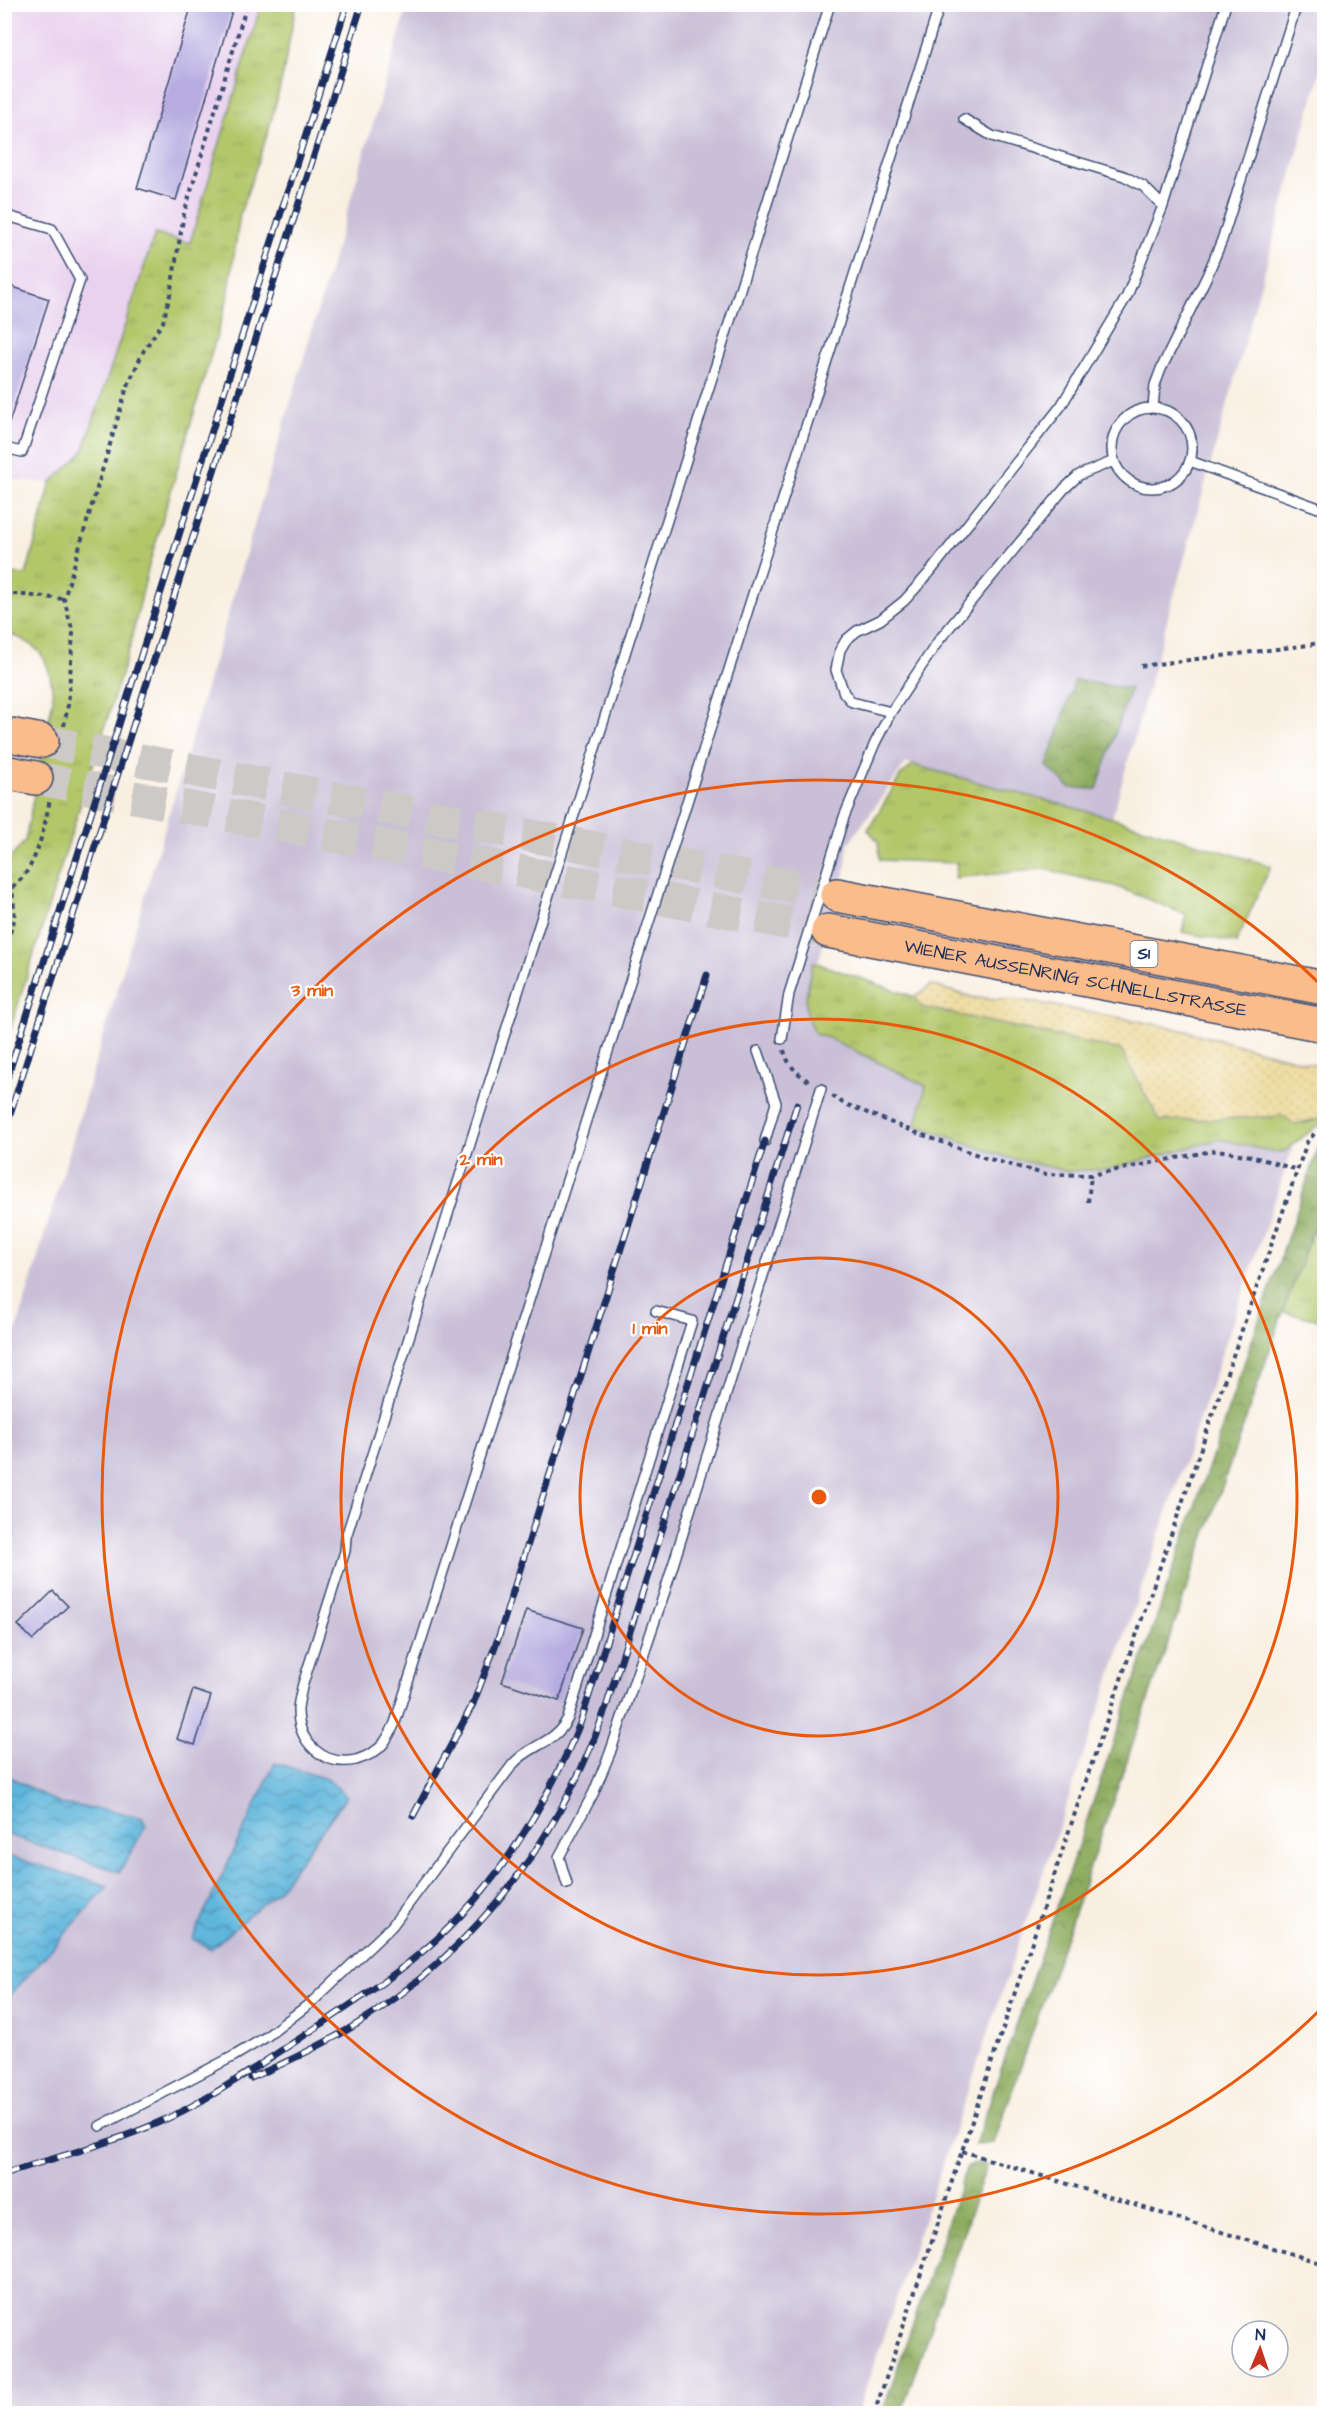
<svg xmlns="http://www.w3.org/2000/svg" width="1329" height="2418" viewBox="0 0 1329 2418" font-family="'Architects Daughter',sans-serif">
  <defs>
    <pattern id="grass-tufts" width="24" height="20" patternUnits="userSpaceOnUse" patternTransform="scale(1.5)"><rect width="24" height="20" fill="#b3c76b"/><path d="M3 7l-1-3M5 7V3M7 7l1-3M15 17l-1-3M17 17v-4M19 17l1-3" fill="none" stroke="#99ab5f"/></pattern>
    <pattern id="forest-crowns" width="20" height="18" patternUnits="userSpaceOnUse" patternTransform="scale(1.5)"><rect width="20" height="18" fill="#8eac5f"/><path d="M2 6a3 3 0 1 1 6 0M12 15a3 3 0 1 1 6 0" fill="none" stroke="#738c52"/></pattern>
    <pattern id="sand-dots" width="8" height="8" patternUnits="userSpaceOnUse" patternTransform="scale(1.5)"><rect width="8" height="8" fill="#eeda9e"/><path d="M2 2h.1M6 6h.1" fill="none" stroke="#ccbb8a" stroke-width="1.8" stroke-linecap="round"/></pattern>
    <pattern id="water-waves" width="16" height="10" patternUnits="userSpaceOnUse" patternTransform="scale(1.5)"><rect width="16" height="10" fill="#5fb6dc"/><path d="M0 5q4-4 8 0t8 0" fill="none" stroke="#4e94b6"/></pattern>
  </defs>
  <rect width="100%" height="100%" fill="#fff"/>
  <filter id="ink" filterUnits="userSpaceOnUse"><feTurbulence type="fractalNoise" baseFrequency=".0167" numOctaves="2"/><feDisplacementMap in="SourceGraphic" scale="12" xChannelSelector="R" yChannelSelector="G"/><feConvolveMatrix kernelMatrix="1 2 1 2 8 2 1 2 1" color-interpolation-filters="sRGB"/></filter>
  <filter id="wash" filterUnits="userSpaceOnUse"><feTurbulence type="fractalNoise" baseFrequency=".008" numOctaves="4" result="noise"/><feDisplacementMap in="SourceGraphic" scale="24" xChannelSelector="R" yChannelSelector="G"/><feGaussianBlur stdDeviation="1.35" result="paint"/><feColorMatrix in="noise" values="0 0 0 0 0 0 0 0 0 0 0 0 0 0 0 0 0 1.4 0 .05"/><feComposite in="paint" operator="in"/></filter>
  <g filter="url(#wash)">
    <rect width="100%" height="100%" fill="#f9efe1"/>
    <path fill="#e9d2ee" d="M5,5H261L190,244L155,235L83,452L51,483L5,479Z"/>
    <path fill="#c9bfd7" d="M408,5H1324V58L1112,818L906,763L848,844L845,874L818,962L1007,1075L1014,1145L1202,1124L1295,1141L857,2413H5L4,1372Z"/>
    <path fill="url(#grass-tufts)" stroke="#677b64" stroke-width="1.5" d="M261,5H296L282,79L268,132L240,214L228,297L148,569L130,646L5,1046V864L25,841L53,699C51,662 42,643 5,633V574L26,575L51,483L83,452L155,234L190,243Z
      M913,765L1112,818L1271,866L1236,943L1182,932L1187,915L1115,886L1044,869L955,878L957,863L880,860L878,841L868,830L901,775Z
      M813,962L915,997L922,1007L1121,1050L1160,1121L1284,1116L1305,1123L1324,1118V1124L1317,1126L1285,1151L1273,1152L1220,1139L1109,1169L1066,1171L1006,1157L916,1125L926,1086L825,1036L815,1034C800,1008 807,990 813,962Z
      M1324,1199V1321L1283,1312Z"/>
    <path fill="url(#forest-crowns)" stroke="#546e5e" stroke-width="1.5" d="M1075,680L1130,689L1097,789L1070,788L1047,766Z
      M1320,1143L1324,1146V1199L1283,1312L994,2143L975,2145Z
      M979,2163L987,2165L901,2413H882L967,2166Z"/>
    <path fill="url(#sand-dots)" stroke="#84847e" stroke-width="1.5" d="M931,985L975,998L1022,1000L1170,1027L1324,1067V1118L1294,1124L1284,1116L1160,1121L1121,1050L922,1007L915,997Z"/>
    <path fill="url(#water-waves)" stroke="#3d729d" stroke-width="1.5" d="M275,1763L327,1779L347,1796L281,1887L211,1949L192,1939Z
      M4,1774L60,1804L114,1811L142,1818L146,1825L120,1872L5,1834Z
      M5,1855L108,1886L5,2001L4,1855Z"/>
    <g id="blocks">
      <path fill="#b6ace0" d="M192,4H234L176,200L137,188Z
        M4,284L49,299L8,426L4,425Z
        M53,1591L68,1606L33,1640L18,1625Z
        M526,1610L583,1628L559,1701L502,1682Z
        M193,1690L211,1696L195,1745L177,1739Z"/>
    </g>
  </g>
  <g filter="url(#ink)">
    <use href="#blocks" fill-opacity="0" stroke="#3c4c72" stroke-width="1.5"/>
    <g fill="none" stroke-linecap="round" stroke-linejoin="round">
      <path stroke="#cdc9c7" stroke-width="33" stroke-dasharray="33 16" stroke-linecap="butt" d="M42,741L837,895
        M36,778L828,931"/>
      <g stroke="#3c4c72" stroke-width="12">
        <path id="service" d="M830,4L346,1537L345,1551L302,1687C301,1694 298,1703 298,1710C298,1743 324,1767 356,1760C366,1757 377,1752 384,1743C388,1737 392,1730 395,1723L940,4
          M964,119L992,136L1124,176L1143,186L1163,206
          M4,215L52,229L80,280L22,452L4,448
          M1112 448a40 40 0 1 1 80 0a40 40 0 1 1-80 0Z
          M1153,408L1155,385L1161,369L1207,276L1222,240L1297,4
          M1190,461L1324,510
          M891,712L852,702L844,693L836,670L840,650L846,640L857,631L880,620L904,601L930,572L1061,406L1127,296L1163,206L1226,4
          M782,1039L789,994L844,817L875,743L891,712L939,640L1064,489L1079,475L1114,461
          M758,1051L776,1103L765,1141
          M567,1884L559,1857L593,1794L610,1753L665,1591L821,1089
          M100,2126L234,2056L266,2037L313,2001L392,1926L513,1764C531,1744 555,1744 568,1718L692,1321L656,1311"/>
      </g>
      <g stroke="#3c4c72" stroke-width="36">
        <g id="motorway">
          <path d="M4,734L42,741"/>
          <path d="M4,772L36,778"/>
          <path d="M837,895L1324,988"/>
          <path id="s1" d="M828,931L1324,1025"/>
        </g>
      </g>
      <path stroke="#3c4c72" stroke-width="4" stroke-dasharray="4.5 4.5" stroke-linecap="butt" d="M4,593L64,599
        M1141,666L1309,645L1324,641
        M64,726L68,705L73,633L64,599L127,387L144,350L163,322L170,295L184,214L247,4
        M4,891C36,879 44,828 50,799
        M4,950L15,918L12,888
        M784,1050C787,1065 798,1074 810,1082
        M832,1096L843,1103L912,1131L986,1158L1044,1174L1091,1175L1217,1150L1251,1156L1298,1170
        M1088,1202L1091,1175
        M962,2151L1324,2264
        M874,2414L1083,1789L1307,1142L1315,1133L1324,1129"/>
      <use href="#service" stroke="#fff" stroke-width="9"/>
      <use href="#motorway" stroke="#fabc8b" stroke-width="33"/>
      <g stroke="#1b2f5e" stroke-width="7">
        <path id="rail" d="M4,1088L347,4
          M4,1133L362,4
          M413,1816L473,1704L499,1636L707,975
          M251,2078C287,2062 323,2045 357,2024C476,1950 562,1837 607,1704L797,1104
          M4,2174C55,2157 107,2145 155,2124C206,2102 251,2070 296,2041C339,2012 383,1985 423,1951C495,1891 545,1808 581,1721L765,1141"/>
      </g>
      <use href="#rail" stroke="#fff" stroke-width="4.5" stroke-dasharray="14" stroke-linecap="butt"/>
    </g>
  </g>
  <g fill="none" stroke="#e8590c" stroke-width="3">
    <circle cx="819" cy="1497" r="239"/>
    <circle cx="819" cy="1497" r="478"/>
    <path d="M1322 2008A717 717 0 1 1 1322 986"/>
  </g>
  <g text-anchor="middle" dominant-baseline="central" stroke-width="4.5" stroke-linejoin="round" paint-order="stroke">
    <rect fill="#fff" stroke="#5f6d8e" stroke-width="1.5" x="1130.5" y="941" width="27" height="26" rx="4.5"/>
    <g font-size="16" font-weight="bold" fill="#1b2f5e">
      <text x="1144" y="954">S1</text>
    </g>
    <g font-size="18" fill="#1b2f5e" stroke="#fff">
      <text stroke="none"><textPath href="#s1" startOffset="252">WIENER AUSSENRING SCHNELLSTRASSE</textPath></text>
    </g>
  </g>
  <circle cx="819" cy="1497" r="9" fill="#e8590c" stroke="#fff" stroke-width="3"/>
  <g font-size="18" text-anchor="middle" font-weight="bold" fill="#e8590c" stroke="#fff" stroke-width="4.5" stroke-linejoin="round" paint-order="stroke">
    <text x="312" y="996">3 min</text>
    <text x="481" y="1165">2 min</text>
    <text x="650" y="1334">1 min</text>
  </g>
  <rect width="1329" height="2418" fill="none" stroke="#fff" stroke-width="24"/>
  <g transform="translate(1260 2349) rotate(2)"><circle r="28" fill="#ffffff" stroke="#a4acbf" stroke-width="1.5"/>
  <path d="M0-4.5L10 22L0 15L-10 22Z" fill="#c8321e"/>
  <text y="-9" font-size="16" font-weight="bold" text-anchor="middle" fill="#1b2f5e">N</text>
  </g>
</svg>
